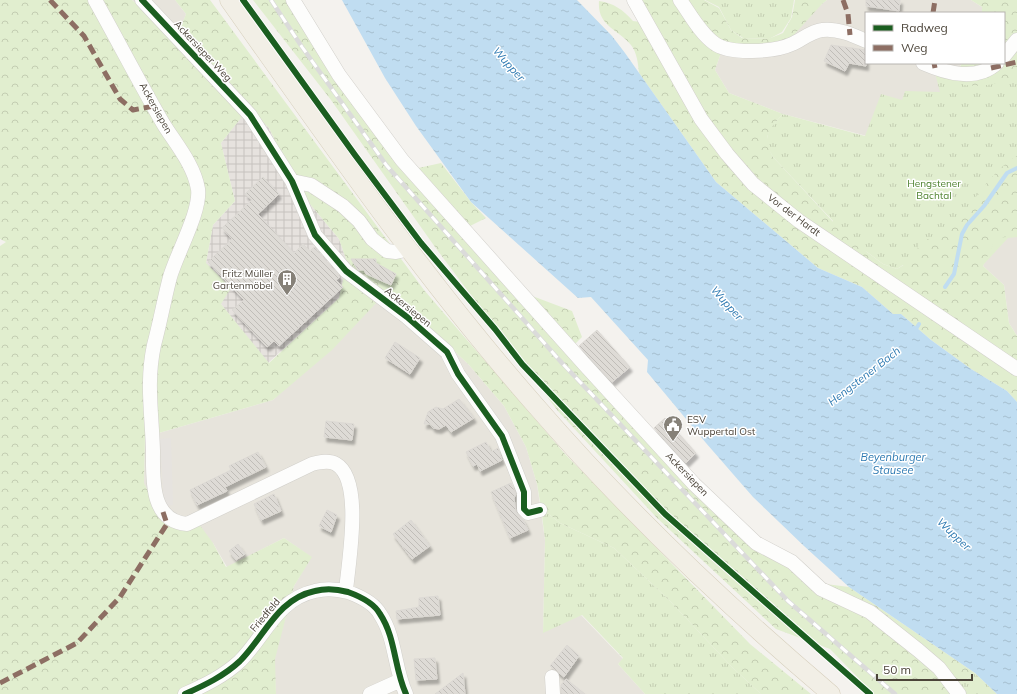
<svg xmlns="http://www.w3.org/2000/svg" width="1017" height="694" viewBox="0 0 1017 694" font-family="Mulish,sans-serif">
  <defs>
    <pattern id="industrial-grid" width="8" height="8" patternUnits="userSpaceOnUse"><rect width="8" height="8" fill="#e6e2de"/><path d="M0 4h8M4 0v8" fill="none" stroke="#c7c3bf"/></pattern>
    <pattern id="grass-tufts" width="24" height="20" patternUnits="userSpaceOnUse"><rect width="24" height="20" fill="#e1eecf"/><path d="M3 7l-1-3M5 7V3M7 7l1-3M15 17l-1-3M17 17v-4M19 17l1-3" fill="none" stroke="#c3cdb2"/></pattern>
    <pattern id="forest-crowns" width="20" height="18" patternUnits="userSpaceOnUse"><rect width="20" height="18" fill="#e1eecf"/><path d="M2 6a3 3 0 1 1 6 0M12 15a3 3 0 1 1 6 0" fill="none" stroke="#c3cdb2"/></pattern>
    <pattern id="water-ripples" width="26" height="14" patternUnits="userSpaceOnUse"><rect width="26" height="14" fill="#c0ddf1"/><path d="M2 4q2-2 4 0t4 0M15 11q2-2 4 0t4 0" fill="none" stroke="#a6bfcf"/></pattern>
    <pattern id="building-back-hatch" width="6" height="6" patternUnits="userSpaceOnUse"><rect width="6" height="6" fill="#dedbd6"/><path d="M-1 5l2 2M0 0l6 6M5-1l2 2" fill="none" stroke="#c0bdb8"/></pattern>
    <filter id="shadow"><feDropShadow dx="2.5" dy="4.5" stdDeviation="1" flood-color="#0004"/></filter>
  </defs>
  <rect width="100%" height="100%" fill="#f4f2ee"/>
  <path fill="#e7e4dc" d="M132,0H175L186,14L182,25L167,23L142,9Z
    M827,0H971L982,7V13H866V63H962L909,147L783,114L729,93L715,70L723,47L770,44Z
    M1017,236V336L1009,323L1004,285L983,266L996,238Z
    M378,301L448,345L469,365L504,406L526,447L537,484L545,540L543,632L581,615L623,659L618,664L645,694H276L274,659L294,586L311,557L284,538L227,567L213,543L161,518L144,484L145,437L273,400Z"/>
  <path fill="url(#industrial-grid)" d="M249,107L269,128L300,192L339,239L347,262L339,298L268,363L221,304L206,263L213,225L235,201L221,143Z"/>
  <path fill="url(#grass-tufts)" d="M705,0H794L791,18L782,32L769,39L743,38L731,30L719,7Z
    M1017,44V237L1008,238L946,305L903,265L897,269L883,264L867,252L858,248L832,224L833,221L773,157L766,144L769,129L783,114L865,136L881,94L902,100L905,91L940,92L935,73L1004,63Z
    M541,508L560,523L614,548L668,599L732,667L761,694H645L618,664L623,658L582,615L543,633L545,540Z
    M975,673L997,694H963L957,686Z"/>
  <path fill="url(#forest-crowns)" fill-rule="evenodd" d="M0,0H132C147,13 162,23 182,24L186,14L175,0H210L424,290L565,454L750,644L811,694H761L732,667L668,599L614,548L560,523L541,508L537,484L526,447L504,406L469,365L448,345L378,301L332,350L273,400L145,437L144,483L161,518L199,524L213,543L226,567L284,538L312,557L294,586L275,659L276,694H0V246L6,242L0,239ZM249,108L269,128L300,192L339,239L347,262L339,298L269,363L221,304L231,288L206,263L213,225L235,201L221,143Z
    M253,0H289L405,171L441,163L471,202L486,218L464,229L519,291L572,311L582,337L573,346L749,544L818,583L849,587L975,673L950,691L952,694H874L830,649L776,629L657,518L557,410L435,247L331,100Z
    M634,0H704L719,8L731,30L742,38L768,39L783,33L792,17L795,0H827L822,4L792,37L770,44L723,47L715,70L729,93L783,114C768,130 762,136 773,157L848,238L883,264L897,269L915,258L919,243C929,238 944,233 952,226C975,203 988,173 1017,156V236L996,238L983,266L1004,285L1009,323L1017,336V402L1007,391L971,369L931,340L901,314H893L862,287L818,268L716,182L639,73C638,63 637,53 631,45C618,29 597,26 599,1C614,3 623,10 633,21L648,23Z
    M971,0H1017V74C995,85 988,87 964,85L956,74L962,63H1004V13H982V7Z"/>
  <path fill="#e6e3df" d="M171,438L173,505L164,506L160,439Z"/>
  <path fill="url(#water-ripples)" d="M342,0H577L612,36L625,53L716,182L818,268L862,287L893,314H901L931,340L971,369L1007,391L1017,402V694H997L975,673L849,587L804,546L753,497L706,443L647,372L648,360L591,297L578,298L471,202L416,126L385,78Z"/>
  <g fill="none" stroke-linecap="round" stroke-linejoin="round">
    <path stroke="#c0ddf1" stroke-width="4" d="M945,287L954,274L962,234L967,225L984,206L1007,173L1017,168
      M914,332L919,324"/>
  </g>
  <path fill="url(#building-back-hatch)" stroke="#dcd9d4" filter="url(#shadow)" d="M866,0H900L899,11L866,6Z
    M831,45L866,50V66L849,63L845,71L824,61Z
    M263,177L279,194L258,214L294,253L303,244L310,251L314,247L340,277L336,280L343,287L279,346L274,341L267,347L232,310L244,300L208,262L232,239L222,228L252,200L245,194Z
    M351,259H376V263L396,274L391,285L366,274L364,270H358Z
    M597,330L630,367L612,382L579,346Z
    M395,342L420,358L410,374L385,358Z
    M459,399L474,418L451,432L446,425L439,429L433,428L430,424H424L428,412L436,407L443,409Z
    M665,418L696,453L686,463L654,428Z
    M326,421L354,424L352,440L324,437Z
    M486,442L491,452L498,448L502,460L480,471L477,464L473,466L466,452Z
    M258,452L266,467L225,487L227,491L197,505L190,490L231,470L229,466Z
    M511,483L516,494L514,498L516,512L523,520L528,530L510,538L491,492Z
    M274,494L281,511L261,520L254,504Z
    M327,510L337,515L331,532L319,526Z
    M411,520L430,546L412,559L393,534Z
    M238,544L245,554L236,560L229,551Z
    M438,596L440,615L397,619L396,611L419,607V598Z
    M567,645L579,656L564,677L550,666Z
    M435,658L437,679L416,680L414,659Z
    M463,673L465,694H435Z
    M566,679L585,694H561V685Z"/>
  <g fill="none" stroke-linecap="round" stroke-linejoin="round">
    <g stroke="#d2d0cb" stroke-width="15">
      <path id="minor" d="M95,0C118,41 140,84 164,125C176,144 194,165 198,189C201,211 177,253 170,277C164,300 160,323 154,345C146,382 152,414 153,451C153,478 150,521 187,524L312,464C320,462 329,460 336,464C364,480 348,564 346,591
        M142,0L250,115L292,181L315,235L346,271L407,317L447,352L458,374L502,436L524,492V509L528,513L540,510
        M293,0L339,75L402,160L586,366L694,484L756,543L792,562L821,589L870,612L918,650L939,668L959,694
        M634,0L701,119L727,154L753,184L799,221L1017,369
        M680,0C690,14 700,33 714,43C729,55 775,52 792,44C801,40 812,31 822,30C837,28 853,35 866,41
        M1004,56L1017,40
        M923,63C946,73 976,82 997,63
        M292,181L311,185L343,206L359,221L372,239L387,251L396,252L410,249
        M552,677L553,694
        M185,694C205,685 224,676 240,661C265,636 277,599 315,591C326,588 337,589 348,592C359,596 374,603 380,614C396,638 394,668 406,694
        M370,694L401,680"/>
    </g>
    <g stroke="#d6cebb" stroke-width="19">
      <path id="major" d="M229,0C326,137 425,280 536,406C626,510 726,605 831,694"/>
    </g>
    <use href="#minor" stroke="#fdfdfc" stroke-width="14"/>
    <use href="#major" stroke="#f2efe6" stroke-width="18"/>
    <g stroke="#dbdbda" stroke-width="4.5">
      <path id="rail" d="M271,0L302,47L387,166L562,363L788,601L895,694"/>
    </g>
    <use href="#rail" stroke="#fff" stroke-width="3" stroke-dasharray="9" stroke-linecap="butt"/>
    <path stroke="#8d6e63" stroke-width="5" stroke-dasharray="10 5" stroke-linecap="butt" d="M50,0L84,36L120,99L133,110L154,106
      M843,0L848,14L850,35
      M933,13L935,0
      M934,63L935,68
      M991,68L1017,62
      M0,683L77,643L120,597L167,524L163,512"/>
    <g stroke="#fff" stroke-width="8">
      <path id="cycleway" d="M142,0L250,115L292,181L315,235L346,271L407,317L447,352L458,374L502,436L524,492V509L528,513L540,510
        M243,0L355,155L421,243L495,329L522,364L665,514L870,694
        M185,694C205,685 224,676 240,661C265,636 277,599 315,591C326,588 337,589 348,592C359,596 374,603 380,614C396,638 394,668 406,694"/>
    </g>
    <use href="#cycleway" stroke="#1b5e20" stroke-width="6"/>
  </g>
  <defs>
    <g id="building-pin" transform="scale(1)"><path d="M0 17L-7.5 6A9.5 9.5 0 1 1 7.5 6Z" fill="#868178" stroke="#fff"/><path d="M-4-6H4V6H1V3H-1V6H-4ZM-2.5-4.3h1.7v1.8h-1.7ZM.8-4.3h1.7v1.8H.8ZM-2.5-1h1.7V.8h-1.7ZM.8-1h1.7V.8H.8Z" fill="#fff"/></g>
    <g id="civic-pin" transform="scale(1)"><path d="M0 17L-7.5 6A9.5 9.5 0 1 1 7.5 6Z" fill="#868178" stroke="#fff"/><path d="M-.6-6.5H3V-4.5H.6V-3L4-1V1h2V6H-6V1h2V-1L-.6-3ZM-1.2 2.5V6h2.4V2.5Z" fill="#fff"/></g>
  </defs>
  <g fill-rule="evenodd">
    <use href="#building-pin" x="287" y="279"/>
    <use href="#civic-pin" x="673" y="425"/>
  </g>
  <g text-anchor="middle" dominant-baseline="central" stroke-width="3" stroke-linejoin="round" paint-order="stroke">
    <g font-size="10" fill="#4b4439" stroke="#fff">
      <text transform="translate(203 51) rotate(47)">Ackersieper Weg</text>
      <text transform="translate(156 108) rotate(61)">Ackersiepen</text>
      <text transform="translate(794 215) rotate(37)">Vor der Hardt</text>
      <text transform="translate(408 307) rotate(39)">Ackersiepen</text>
      <text transform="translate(687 474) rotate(46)">Ackersiepen</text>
      <text transform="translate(265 615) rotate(-50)">Friedfeld</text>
    </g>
    <g font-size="10" fill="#4a7f2a" stroke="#fff">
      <text x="934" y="183">Hengstener<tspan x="934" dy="12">Bachtal</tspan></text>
    </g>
    <g font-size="10" fill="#4b4439" stroke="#fff" text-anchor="end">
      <text x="273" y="273">Fritz Müller<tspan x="273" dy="12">Gartenmöbel</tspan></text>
      <text x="687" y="419" text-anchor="start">ESV<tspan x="687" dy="12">Wuppertal Ost</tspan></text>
    </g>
    <g font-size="11" font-style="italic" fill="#2e7ab2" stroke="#fff">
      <text transform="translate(509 64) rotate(48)">Wupper</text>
      <text transform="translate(727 303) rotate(48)">Wupper</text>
      <text transform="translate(864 376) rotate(-38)">Hengstener Bach</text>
      <text x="893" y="457">Beyenburger<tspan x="893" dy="13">Stausee</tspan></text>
      <text transform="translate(954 534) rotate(43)">Wupper</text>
    </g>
  </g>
  <rect x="865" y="12" width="140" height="52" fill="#ffffff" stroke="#b7b4b0"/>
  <rect x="873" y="25" width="20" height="6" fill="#1b5e20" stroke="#b7b4b0"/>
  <text x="901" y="32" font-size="12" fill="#4b4439">Radweg</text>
  <rect x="873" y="45" width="20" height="6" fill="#8d6e63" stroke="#b7b4b0"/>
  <text x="901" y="52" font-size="12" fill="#4b4439">Weg</text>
  <path d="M877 674v6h95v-6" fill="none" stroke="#4b4439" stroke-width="2"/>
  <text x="883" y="674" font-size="12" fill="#4b4439" stroke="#ffffff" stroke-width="3" paint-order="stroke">50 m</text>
</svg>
